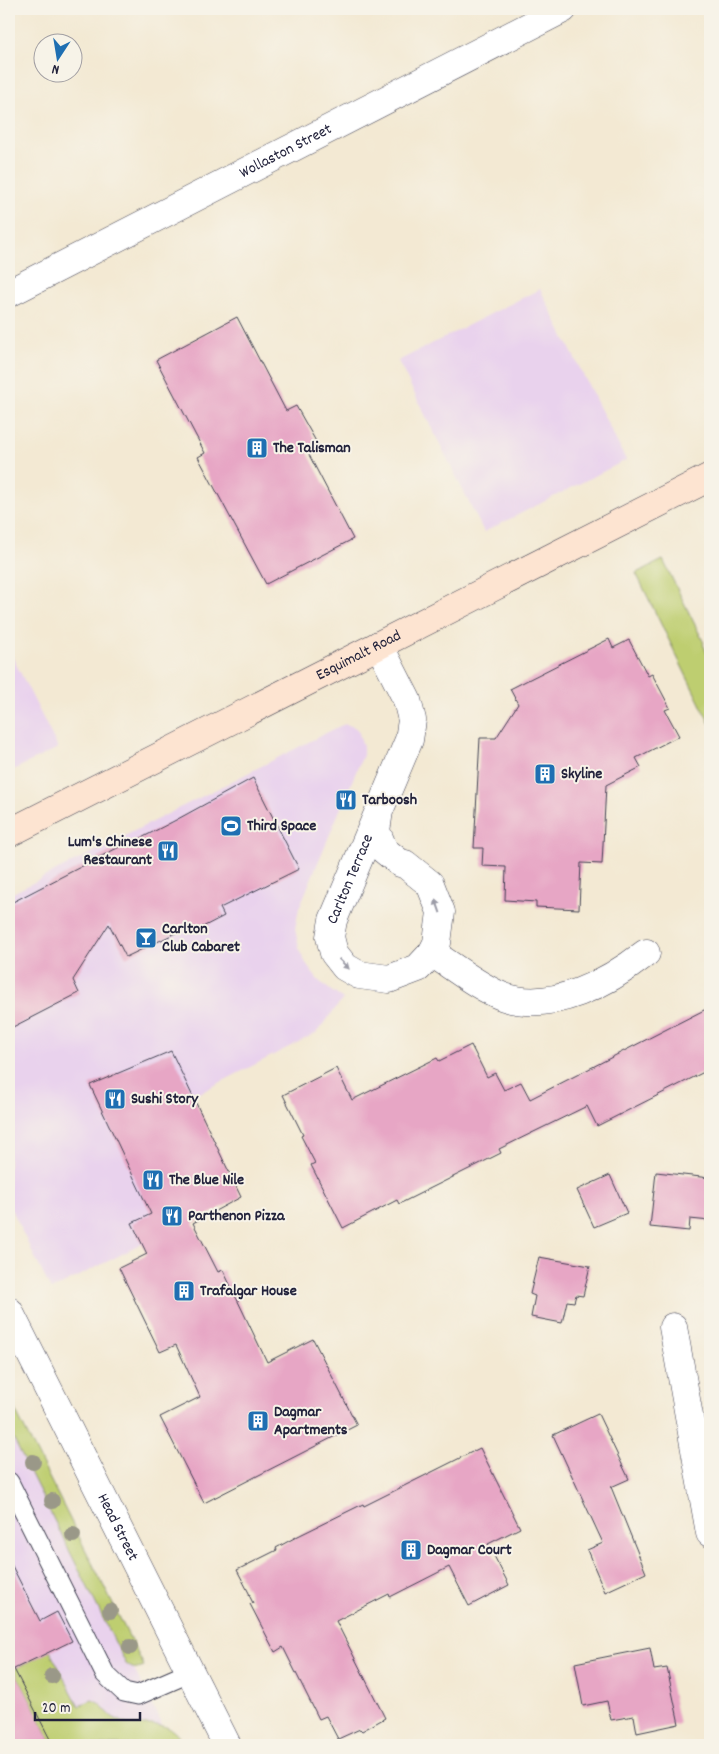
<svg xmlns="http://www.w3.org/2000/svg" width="719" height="1754" viewBox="0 0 719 1754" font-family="Dekko,sans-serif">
  <rect width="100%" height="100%" fill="#f7f3e8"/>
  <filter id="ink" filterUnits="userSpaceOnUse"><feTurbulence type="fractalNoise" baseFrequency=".02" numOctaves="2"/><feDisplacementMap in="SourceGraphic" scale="10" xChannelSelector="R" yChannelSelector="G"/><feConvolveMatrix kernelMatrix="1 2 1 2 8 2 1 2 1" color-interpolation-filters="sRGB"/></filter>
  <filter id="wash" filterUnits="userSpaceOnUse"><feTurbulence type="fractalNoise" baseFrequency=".0096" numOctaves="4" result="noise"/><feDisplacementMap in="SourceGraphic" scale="20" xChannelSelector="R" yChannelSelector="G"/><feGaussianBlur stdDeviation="1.12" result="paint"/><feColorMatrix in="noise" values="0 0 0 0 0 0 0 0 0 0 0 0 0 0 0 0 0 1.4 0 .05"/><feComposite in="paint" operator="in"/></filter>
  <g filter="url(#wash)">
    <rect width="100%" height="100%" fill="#f3e9d3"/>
    <path fill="#e9d2ed" d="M540,289L626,460L484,532L398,361Z
      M9,650L58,748L9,772Z
      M346,724L356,728L359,733L363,747V755L299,908L295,929L300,952L308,967L318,980L330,990L343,999L316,1033L190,1098L239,1195L51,1290L9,1205V895L340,726Z
      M9,1419L172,1745H9Z"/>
    <path fill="#bece70" stroke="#707856" d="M663,560L704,643L703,644L710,660V724L636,573Z
      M9,1398L144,1666C136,1669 133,1670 126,1664L12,1436L9,1433Z
      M50,1651L79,1706L92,1700C103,1703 106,1714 116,1719C142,1735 166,1710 184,1745H53L14,1669Z"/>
    <g id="blocks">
      <path fill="#e7a6c5" d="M237,317L286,411L296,406L318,445L307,451L353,539L266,584L198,457L205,453L156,360Z
        M609,639L613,648L629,640L648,676L652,674L670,708L665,710L679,736L636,758L641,767L606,785L602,864L581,863L579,909L536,907V902L505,900L506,867L482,866L483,848H474L480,738H496L518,704L510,689Z
        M253,778L299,869L220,908L224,916L191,933L186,928L126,957L109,924L73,980L79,993L9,1029V904L123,845L124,847L176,820Z
        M710,1007V1069L597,1126L587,1106L499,1149L501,1153L399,1204L397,1200L343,1228L311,1165L315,1163L301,1136L303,1135L283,1095L336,1068L352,1100L437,1058L439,1061L471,1045L487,1077L495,1073L504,1090L521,1082L530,1099Z
        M171,1051L241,1197L193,1223L218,1272L223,1270L267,1362L313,1339L357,1425L204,1503L160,1417L200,1397L176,1345L160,1352L119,1268L147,1254L132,1223L151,1214L90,1085Z
        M656,1172L710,1178V1221L690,1219L689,1231L650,1227Z
        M610,1175L627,1213L594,1227L577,1190Z
        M539,1257L590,1266L583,1296L576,1295L574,1302L567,1301L562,1323L531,1317L535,1296L530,1294Z
        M598,1414L629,1479L611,1487L646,1573L605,1592L587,1550L603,1543L553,1435Z
        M480,1448L520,1528L488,1544L509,1585L469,1606L449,1567L390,1597L389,1594L336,1621L385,1718L362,1731L360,1729L338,1739L326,1716L319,1719L283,1647L275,1652L250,1604L253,1603L249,1595H250L237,1570L277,1550L276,1548L298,1536L363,1504L364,1506Z
        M9,1560L40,1621L57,1612L72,1641L14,1669L53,1745H9Z
        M650,1648L654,1670L667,1668L679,1724L637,1733L634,1716L611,1720L607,1701L583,1706L575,1663Z"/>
    </g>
  </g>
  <g filter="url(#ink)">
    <use href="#blocks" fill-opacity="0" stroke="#414052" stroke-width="1"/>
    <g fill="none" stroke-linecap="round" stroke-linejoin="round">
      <g stroke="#414052" stroke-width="21">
        <path id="lane" d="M9,1482L105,1674L124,1692L138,1695L191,1672"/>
      </g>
      <g stroke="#414052" stroke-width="29">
        <g id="street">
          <path id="s1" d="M9,293L563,9"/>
          <path id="s2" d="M379,811L376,831L384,850L400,863L405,864L430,884L441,912L437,943L432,953L418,968L389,979L359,975L345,967L334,953L330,937L333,920L409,740L412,720L407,700L379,645"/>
          <path d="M432,953C454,967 480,988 504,997C553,1013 609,982 646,953"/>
          <path id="s3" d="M9,1311L227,1745"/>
          <path d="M673,1327L710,1533"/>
        </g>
      </g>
      <g stroke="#414052" stroke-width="29">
        <g id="secondary">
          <path id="s4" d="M9,833L710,477"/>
        </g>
      </g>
      <use href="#lane" stroke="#fff" stroke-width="19"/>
      <use href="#street" stroke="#fff" stroke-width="28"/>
      <use href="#secondary" stroke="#fde4d1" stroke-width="28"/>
    </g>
    <g fill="#9a9888">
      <circle cx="33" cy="1462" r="8"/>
      <circle cx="52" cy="1501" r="8"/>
      <circle cx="73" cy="1535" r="8"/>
      <circle cx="110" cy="1611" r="8"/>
      <circle cx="130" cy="1647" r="8"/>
      <circle cx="52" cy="1676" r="8"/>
    </g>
    <defs><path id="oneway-solid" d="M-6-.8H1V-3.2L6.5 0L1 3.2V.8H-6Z" transform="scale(1.25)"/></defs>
    <g fill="#9c9ca7">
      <use href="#oneway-solid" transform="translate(438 906) rotate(-109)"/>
      <use href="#oneway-solid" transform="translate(344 964) rotate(44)"/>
    </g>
  </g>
  <defs>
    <g id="building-square" transform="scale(1.125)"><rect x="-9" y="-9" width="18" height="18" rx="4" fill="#1f6fb2" stroke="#f7f3e8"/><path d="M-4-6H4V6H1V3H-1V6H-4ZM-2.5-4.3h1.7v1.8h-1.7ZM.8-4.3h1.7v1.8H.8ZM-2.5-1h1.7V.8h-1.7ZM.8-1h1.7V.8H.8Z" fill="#fff"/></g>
    <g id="restaurant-square" transform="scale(1.125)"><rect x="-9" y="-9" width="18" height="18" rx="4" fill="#1f6fb2" stroke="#f7f3e8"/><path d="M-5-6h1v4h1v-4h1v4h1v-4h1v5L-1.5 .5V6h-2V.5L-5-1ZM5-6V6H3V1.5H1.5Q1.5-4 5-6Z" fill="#fff"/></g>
    <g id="stadium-square" transform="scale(1.125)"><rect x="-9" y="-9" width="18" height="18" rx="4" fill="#1f6fb2" stroke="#f7f3e8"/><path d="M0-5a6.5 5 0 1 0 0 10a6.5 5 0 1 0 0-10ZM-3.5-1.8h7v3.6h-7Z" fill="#fff"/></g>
    <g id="bar-square" transform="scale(1.125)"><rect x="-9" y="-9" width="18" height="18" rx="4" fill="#1f6fb2" stroke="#f7f3e8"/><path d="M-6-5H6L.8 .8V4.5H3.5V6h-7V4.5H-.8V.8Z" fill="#fff"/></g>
  </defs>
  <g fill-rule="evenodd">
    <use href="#building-square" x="257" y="448"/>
    <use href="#building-square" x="545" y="774"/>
    <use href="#restaurant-square" x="346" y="800"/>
    <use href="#stadium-square" x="231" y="826"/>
    <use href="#restaurant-square" x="168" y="851"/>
    <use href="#bar-square" x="146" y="938"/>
    <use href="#restaurant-square" x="115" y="1099"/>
    <use href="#restaurant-square" x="153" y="1180"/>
    <use href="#restaurant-square" x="172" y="1216"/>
    <use href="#building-square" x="184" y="1291"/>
    <use href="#building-square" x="258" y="1421"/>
    <use href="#building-square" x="411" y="1550"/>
  </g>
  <g text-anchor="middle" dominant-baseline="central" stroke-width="4" stroke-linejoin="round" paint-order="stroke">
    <g font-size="16" fill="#22223b" stroke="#f7f3e8">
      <text stroke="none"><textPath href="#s1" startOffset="311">Wollaston Street</textPath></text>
      <text stroke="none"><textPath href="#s4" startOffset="392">Esquimalt Road</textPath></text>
      <text stroke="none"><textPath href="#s2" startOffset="365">Carlton Terrace</textPath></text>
      <text stroke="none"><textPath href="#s3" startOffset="242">Head Street</textPath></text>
    </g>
    <g font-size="16" font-weight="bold" fill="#22223b" stroke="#f7f3e8" text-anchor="start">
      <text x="273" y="448">The Talisman</text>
      <text x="561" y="774">Skyline</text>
      <text x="362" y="800">Tarboosh</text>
      <text x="247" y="826">Third Space</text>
      <text x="152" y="842" text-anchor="end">Lum's Chinese<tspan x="152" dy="18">Restaurant</tspan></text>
      <text x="162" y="929">Carlton<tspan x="162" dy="18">Club Cabaret</tspan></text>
      <text x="131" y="1099">Sushi Story</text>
      <text x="169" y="1180">The Blue Nile</text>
      <text x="188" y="1216">Parthenon Pizza</text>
      <text x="200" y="1291">Trafalgar House</text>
      <text x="274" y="1412">Dagmar<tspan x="274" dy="18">Apartments</tspan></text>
      <text x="427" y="1550">Dagmar Court</text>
    </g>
  </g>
  <rect width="719" height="1754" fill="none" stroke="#f7f3e8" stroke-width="30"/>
  <g transform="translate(58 58) rotate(192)"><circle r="24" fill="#f7f3e8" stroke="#a29fa3"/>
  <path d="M0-4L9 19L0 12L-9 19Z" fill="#1f6fb2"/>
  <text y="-8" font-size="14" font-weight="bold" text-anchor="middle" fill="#22223b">N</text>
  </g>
  <path d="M35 1712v8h105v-8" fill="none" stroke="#22223b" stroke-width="2.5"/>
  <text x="42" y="1712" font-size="15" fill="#22223b" stroke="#f7f3e8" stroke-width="4" paint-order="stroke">20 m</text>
</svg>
